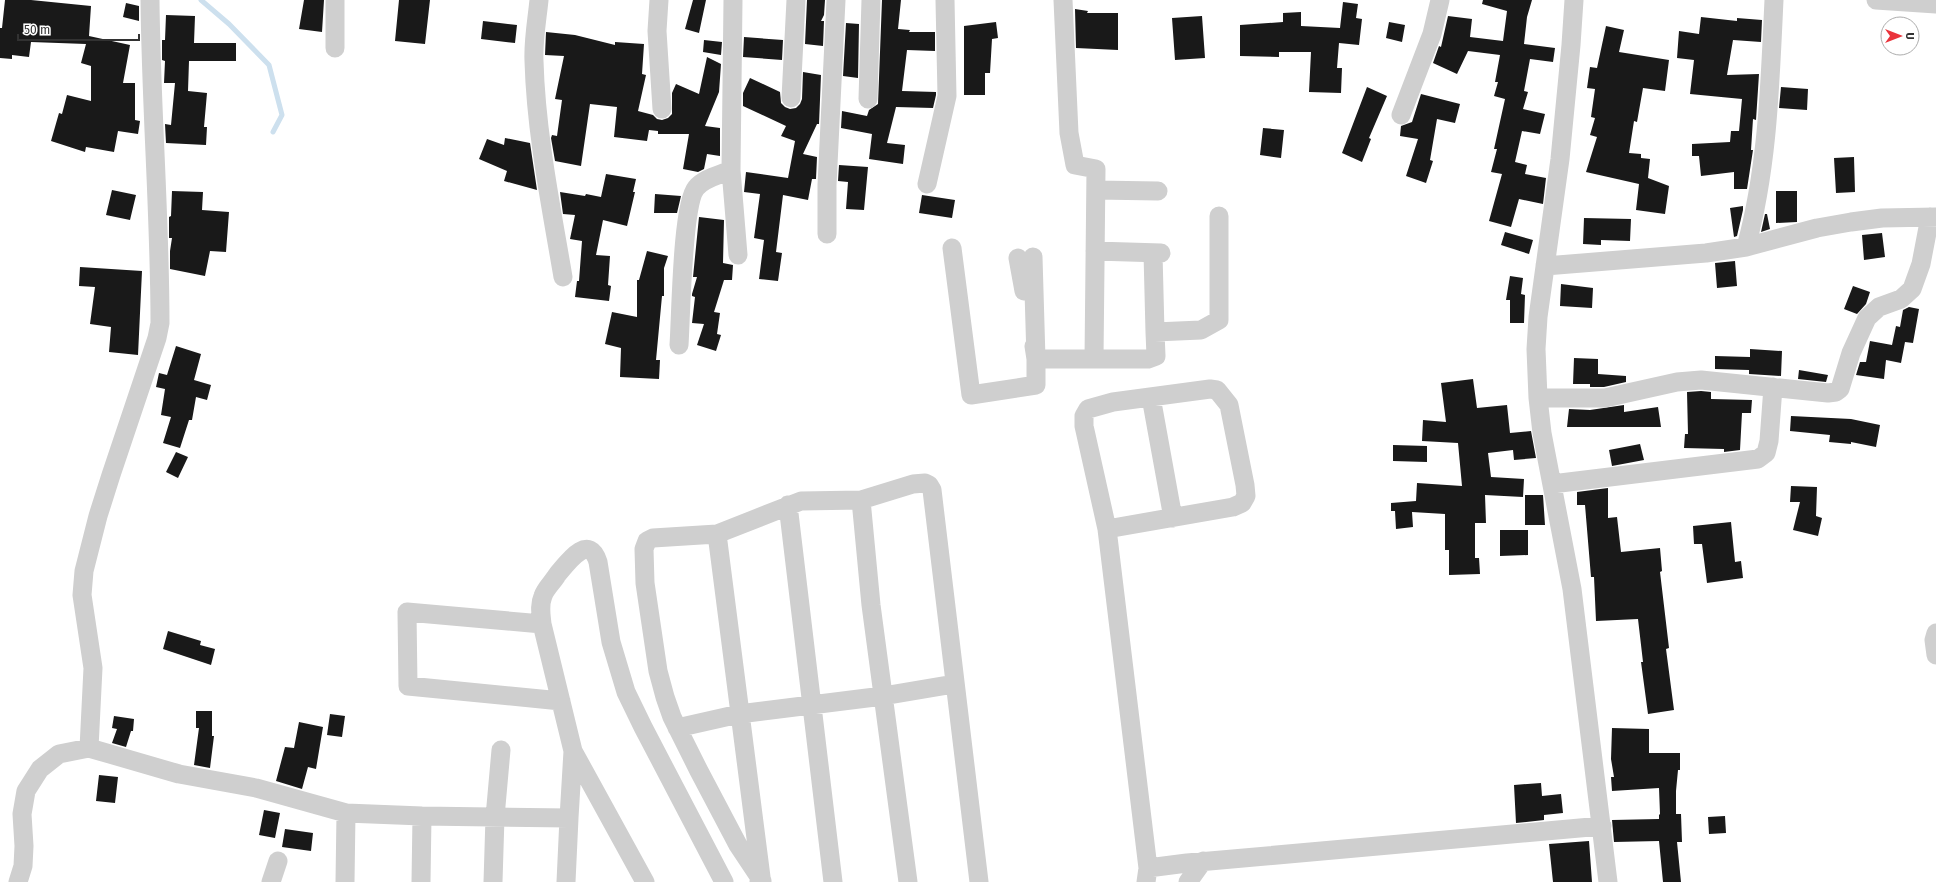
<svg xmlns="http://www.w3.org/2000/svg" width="1936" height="882" viewBox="0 0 1936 882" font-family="'Fira Sans',sans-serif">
  <rect width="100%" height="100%" fill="#fff"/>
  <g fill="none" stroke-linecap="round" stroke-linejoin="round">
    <path stroke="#cde0ee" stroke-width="5" d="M201,0L229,24L269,65L282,115L273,132"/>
  </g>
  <path fill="#191919" d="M5,0H31L91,6L89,36L130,45L123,83H135V120L140,121L138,134L118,131L114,152L86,147L85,152L51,141L59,113L62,114L67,95L91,101V66L81,63L86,44L31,42L29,57L12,55V59L0,58V28H2Z
    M304,0H324L322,32L299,29Z
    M399,0H430L425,44L395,41Z
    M693,0H706L699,33L685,29Z
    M807,0H825L824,15L821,21H824L823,46L805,44Z
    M882,0H901L898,29L910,30L909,32H935V51L907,50L902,91L936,92V95L933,108L896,107L887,143L905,145L903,164L869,159L872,134L841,128L842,111L867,116L869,110L878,104Z
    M1483,0H1532L1527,17L1524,44L1555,48L1553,62L1530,59L1524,91L1528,92L1523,109L1545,114L1540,134L1522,131L1515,162L1527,165L1525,174L1546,178L1543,204L1519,199L1511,227L1489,221L1502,174L1491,172L1497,149H1494L1505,99L1494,96L1498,82H1495L1500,55L1468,51L1457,74L1433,63L1439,46L1441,47L1448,16L1472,19L1470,37L1503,41L1507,11L1482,4Z
    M1343,2L1358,4L1356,18L1362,19L1359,45L1339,43L1337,68H1342L1341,93L1309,92L1311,52H1279V57L1240,56V25L1283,22V13L1301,12V26L1340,28Z
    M126,3L139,6V21L123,17Z
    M1075,9L1088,11L1087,13H1118V50L1076,48Z
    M166,15L195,16L194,43H236V61H189L188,91L207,93L204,127H207L206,145L166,143L165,124L171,125L175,83H164L165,61L162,60V40H165Z
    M1202,16L1205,58L1175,60L1172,18Z
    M1701,17L1737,21V18L1762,20L1761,42L1733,40L1727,75L1759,74L1756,120L1753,119L1751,150H1753L1747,189H1734V172L1701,176L1699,156H1692V144L1730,142L1731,131H1739L1742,99L1690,94L1694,60L1677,58L1679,31L1699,34Z
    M483,21L517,25L515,43L481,39Z
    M996,22L998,38L992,39L990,73H985V95H964V26Z
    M1389,22L1405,25L1402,42L1386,38Z
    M846,23L859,24L858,78L843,76Z
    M1606,26L1624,30L1619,52L1669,60L1665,91L1643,88L1637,122L1634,121L1629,153L1641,154V158L1650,159L1648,178L1669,186L1665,214L1636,210L1639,184L1586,172L1597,137L1590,135L1595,118L1591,117L1595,89L1587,88L1590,67L1597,68Z
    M546,32L575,35L615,45V42L644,44L642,74L646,75L638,111L653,115L657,119L662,120L668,118L672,114V93L676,84L699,94L707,57L721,64L719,92L705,126L720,128V156L707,154L704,169L698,172L683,169L689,134H658V131L649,130L647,141L614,137L617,107L590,104L581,166L555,161L551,138L552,135L557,136L562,100L555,99L564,56L545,55Z
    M744,37L783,40L782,60L743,57Z
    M704,40L722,42L721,55L703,52Z
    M803,72L821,75L819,124H817L803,154L817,157L816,179H812L808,200L783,195L776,252L782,253L778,281L759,279L764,240L754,238L760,194L744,192L746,172L788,178L795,141L781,136L786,126L743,106V93L750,78L780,92L781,103L785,107L790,109L796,108L800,104L802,99Z
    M1367,87L1387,96L1369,138L1371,139L1362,162L1342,153Z
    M1781,87L1808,89L1807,110L1779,108Z
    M1421,94L1460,104L1455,123L1437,119L1430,160L1433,161L1426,183L1406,176L1418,139L1400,136L1401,126L1412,122Z
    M1263,128L1284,130L1281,158L1260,155Z
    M505,138L530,143L537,190L504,181L507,171L479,159L487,139L504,145Z
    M1854,157L1855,192L1836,193L1834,158Z
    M839,165L868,167L864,210L846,209L848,182L838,181Z
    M606,174L636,179L633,192H635L627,226L603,220L596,255L610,256L608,285L611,286L609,301L575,297L577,281H579L582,241L570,239L575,215L563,214L560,192L585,196L586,194L601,197Z
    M112,190L136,195L130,220L106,215Z
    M172,191L203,192L202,210L229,212L226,252L210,251L205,276L170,269V251L172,238H169V217L171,216Z
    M1776,191H1797V222L1776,223Z
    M655,194L681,196L677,213H654Z
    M922,195L955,200L952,218L919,213Z
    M1743,206V210L1737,236L1734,237L1730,208Z
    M1765,214H1767L1770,229L1761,232Z
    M699,217L724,220L723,263L733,265L732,280H724L714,312L720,313L717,334L721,335L716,351L697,345L704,324L692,323L695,297L692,296V294L697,277H693Z
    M1584,218L1631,219L1630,241L1601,240V245L1583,244Z
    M1505,232L1533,240L1529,254L1501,245Z
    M1882,233L1885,257L1864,260L1862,235Z
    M647,251L668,256L664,268V296H662L656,360H660L659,379L620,377L621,348L605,344L612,312L637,317V280H639Z
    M1735,261L1737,286L1717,288L1715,263Z
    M80,267L142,271L138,355L109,352L111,327L90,324L95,287L79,286Z
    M1510,276L1523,278L1521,294L1525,295L1524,323H1510V300H1506Z
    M1561,284L1593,288L1592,308L1560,306Z
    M1853,286L1870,292L1866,304L1857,314L1844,309Z
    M1909,307L1919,309L1913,343L1905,342L1901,363L1886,360L1884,379L1856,375L1860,362H1866L1870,341L1892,345L1896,326L1900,327L1903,310Z
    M176,346L201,354L194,380L211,385L207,400L196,397L192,420H189L180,448L163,443L171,417L161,415L165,389L156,387L159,373L167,375Z
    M1750,349L1782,351L1781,376L1749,374V370L1715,369V356L1750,357Z
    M1574,358L1598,359V374L1626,376V382L1604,387H1590V384H1573Z
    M1799,370L1828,375L1826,382L1798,379Z
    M1473,379L1477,408L1507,405L1510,433L1531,431L1536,458L1514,460L1513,450L1488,453L1491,477L1524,479L1523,497L1485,495L1486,523H1475V558H1479L1480,574L1449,575V550H1445V514L1412,512L1413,527L1396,529L1395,511H1391V503L1416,501L1417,483L1462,486L1458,443L1422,441L1423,420L1446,422L1441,383Z
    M1701,391L1711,392V399L1752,400L1751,413H1742L1740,450L1724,452V449L1684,448L1685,434H1688L1687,392Z
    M1624,405V412L1658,407L1661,427H1567L1569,409L1590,410Z
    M1791,416L1851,419L1880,425L1876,447L1851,442V444L1829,442L1830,435L1790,431Z
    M1640,444L1644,460L1612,466L1609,450Z
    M1393,445L1427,446V462L1393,461Z
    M176,452L188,457L178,478L166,472Z
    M1791,486L1817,487L1816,516L1822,518L1818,536L1793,530L1800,502H1790Z
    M1608,488V518L1617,517L1621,552L1660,548L1662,571L1660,572L1669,648L1666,649L1674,710L1648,714L1641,662H1643L1638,619L1596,621L1594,577H1591L1585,505H1577V492Z
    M1525,495H1543L1545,525H1525Z
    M1731,522L1735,562L1741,561L1743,578L1707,583L1702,544H1694L1693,526Z
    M1500,530H1528V555L1500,556Z
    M168,631L201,641L200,645L215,649L211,665L163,649Z
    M196,711H212V736H214L210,768L194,765L199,728H196Z
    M330,714L345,716L342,737L327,735Z
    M114,716L134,719L133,731H131L126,747L112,743L117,729L112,728Z
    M299,722L323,727L316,769L308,767L302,789L276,781L285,747L294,748Z
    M1612,728L1649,729V753H1680V770H1678L1676,791V814H1681L1682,842H1677L1681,882H1663L1659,841L1614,842L1612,820L1659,819V815L1660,814L1659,788L1612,791L1611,777H1614L1611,759Z
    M99,775L118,777L115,803L96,801Z
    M1541,783L1542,796L1561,794L1563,813L1544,815V820L1516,823L1514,785Z
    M264,810L280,813L275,838L259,835Z
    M1725,816L1726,833L1709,834L1708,817Z
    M285,829L313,833L311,851L282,847Z
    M1589,841L1592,882H1553L1549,844Z"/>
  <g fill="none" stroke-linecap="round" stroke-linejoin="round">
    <path stroke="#cfcfcf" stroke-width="19" d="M335,0V48
      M539,0C537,20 533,41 534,61C536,133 551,206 563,277
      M659,0L657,31L662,109
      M1063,0L1069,133L1075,165L1096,169L1094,359
      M1574,0L1571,45L1560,159L1538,317L1536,349L1538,398L1542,433L1572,589L1608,882
      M1876,0L1936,4
      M791,98L796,0
      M868,99L871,0
      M1401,115L1432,34L1440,0
      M731,170L738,255
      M927,184L947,96L945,0
      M1096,190L1158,191
      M827,234V185L836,0
      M1746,247C1768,167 1770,83 1774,0
      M952,248L971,395L1036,385V359L1034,346
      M1095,251L1161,253
      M1153,253L1155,332
      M1033,257L1036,359H1148L1156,356L1155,332L1201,330L1219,320V216
      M1018,258L1024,291
      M1545,266L1706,253L1746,247L1817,228L1851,222L1882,218L1936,217
      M679,345C681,317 682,205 696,188C704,178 720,175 731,170L733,0
      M1151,397L1173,518
      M1538,398H1605L1677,382L1701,380L1828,393L1836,392L1840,389L1851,353L1867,318L1879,307L1901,299L1912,289L1921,264L1930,217
      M1552,484L1758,459L1766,453L1769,441L1773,387
      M861,500L871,605L908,882
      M788,505L833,882
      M1107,529L1233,507L1242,503L1246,496L1245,485L1229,405L1217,390L1210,389L1113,402L1088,409L1084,416V426L1107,529L1148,868
      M717,534L761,877
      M542,624L407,612L408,686L561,701
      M1936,633L1934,640L1936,655
      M677,728L739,714L883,696L954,684
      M89,748L179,774L256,788L346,813
      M18,882L23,866L24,846L22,814L26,791L40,769L59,754L89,748L93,668L82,595L84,571L98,516L111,475L157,338L160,323C160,215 151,108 150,0
      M271,882L278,861
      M345,882L346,813L422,816L569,818L573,751
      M421,882L422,816
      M493,882L495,817L501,750
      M566,882L569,818
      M645,882L573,751L542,624C541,614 539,605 543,596C545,589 553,582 557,575C567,563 589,532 598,562L611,642L626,692L643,727L724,882
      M759,882L762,881L738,845L699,771L672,717L665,697L658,671L645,583L644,549L647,541L653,538L717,534L801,501L861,500L913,484L925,483L929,485L932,490L979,882
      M1146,882L1148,868L1187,863L1602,826
      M1188,882L1203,861"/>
  </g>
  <g transform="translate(1900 36) rotate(90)"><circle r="19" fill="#ffffff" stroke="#adadad"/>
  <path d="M0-3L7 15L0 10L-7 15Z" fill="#ea333b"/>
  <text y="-6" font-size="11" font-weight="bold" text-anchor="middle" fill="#323232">U</text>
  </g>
  <path d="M18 34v6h121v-6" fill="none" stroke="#323232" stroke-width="2"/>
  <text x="24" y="34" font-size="12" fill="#323232" stroke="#ffffff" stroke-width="3" paint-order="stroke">50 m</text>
</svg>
